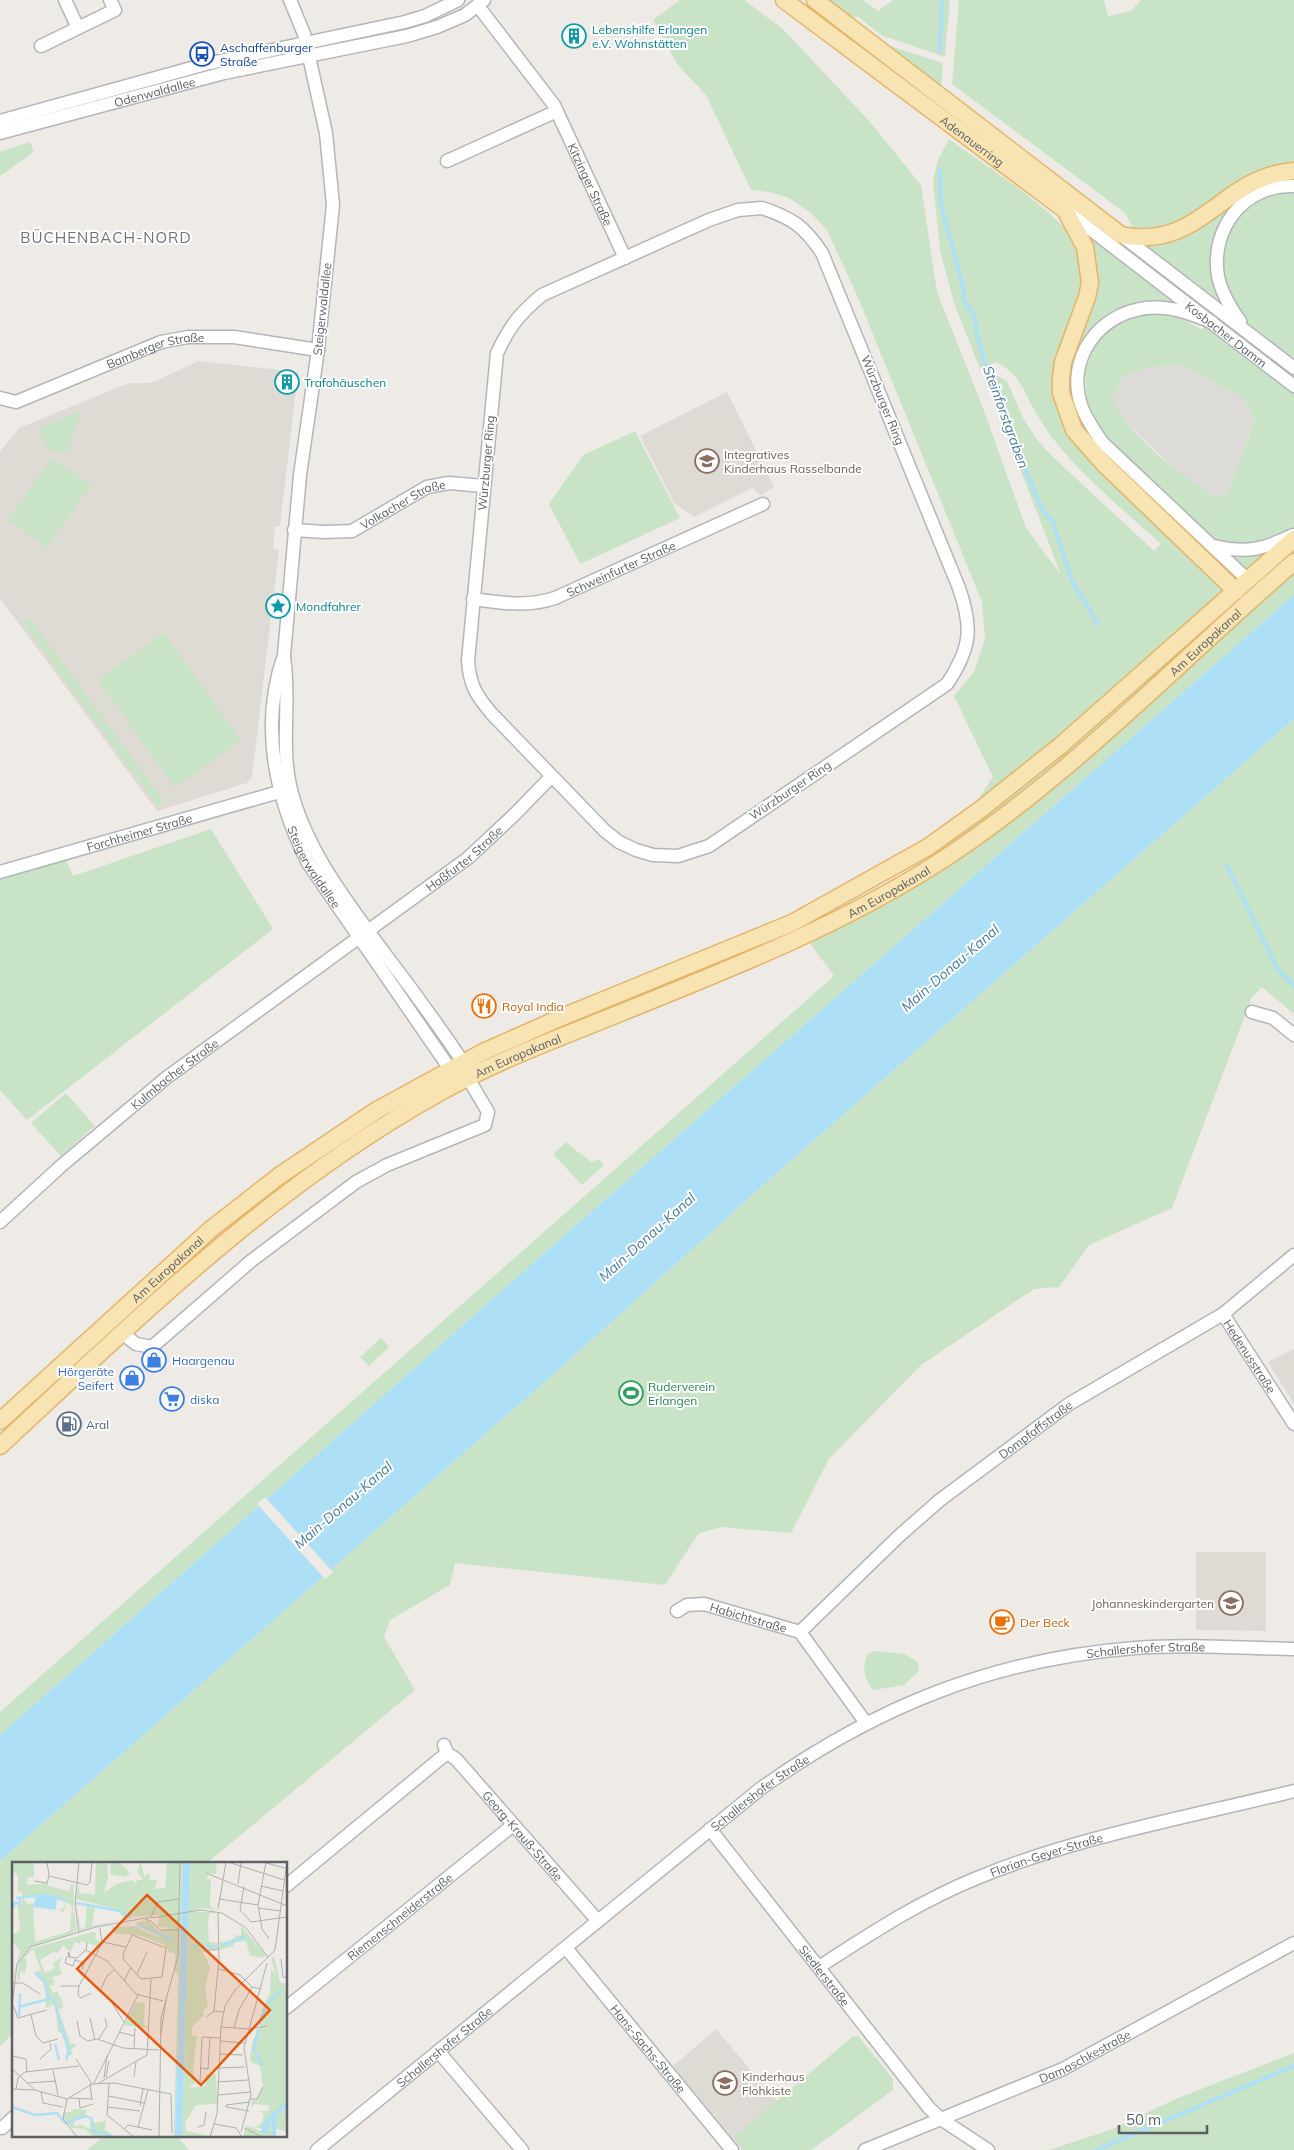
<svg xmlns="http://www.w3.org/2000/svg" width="1294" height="2150" viewBox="0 0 1294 2150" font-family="Mulish,sans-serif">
  <rect width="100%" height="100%" fill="#eeebe6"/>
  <path fill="#dddbd8" d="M1183,366L1244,399L1255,419L1227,493L1215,497L1183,477L1119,416L1111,399L1123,377L1148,367Z"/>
  <path fill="#dedad4" d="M199,361L298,372L280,526H275L273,549L279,550L252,777L247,783L157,811L0,598V452L19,428L129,383H151Z
    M727,392L774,487L761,495L752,488L694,517L674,503L640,436Z
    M1294,1349V1404L1268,1362Z
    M1196,1552H1266V1631L1196,1630Z
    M716,2029L799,2127L774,2150H742L673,2066Z"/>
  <path fill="#c8e3c5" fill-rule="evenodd" d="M680,0H744L783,29L870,122L921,185L937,292L983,408L1026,528L1061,575L984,375L993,373L1007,381L1023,418L1038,441L1052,456L1154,551L1161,544C1120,506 1068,466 1039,418C1024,394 1022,375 996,362L980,369L954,303L940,250L933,181L938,160L949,139C978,161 1069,218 1079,249C1091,286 1067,368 1059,407L1170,534L1206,531L1103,433L1087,401L1085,370L1093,345L1112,326L1143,314H1166L1187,321L1201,330L1222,303L1140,242L1125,213L952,84L959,0H1104L1108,16L1131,11L1141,0H1294V595L549,1249L0,1735V1712L834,976L809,942L926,877L993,777L954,696L974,672L985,639L982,602L859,300L827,230L811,213L789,198L770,192L751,190L706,95L678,65L653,20ZM1183,366L1244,399L1255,420L1227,493L1215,497C1181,475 1128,436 1112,399L1123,377L1148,367Z
    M825,0H863L878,11L893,0H950L945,57L881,35L857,16L851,20Z
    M884,44L943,63L941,86Z
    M30,142L34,152L0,176V152Z
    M1088,237L1181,306C1143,301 1111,301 1086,336C1079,347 1076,361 1067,370L1088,315Z
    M81,411L68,450L57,454L47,447L39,428Z
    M635,431L680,518L580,564L549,504L583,455Z
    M52,458L91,485L47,547L8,520Z
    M30,618L164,801L157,806L23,623Z
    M164,633L241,740L175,788L98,680Z
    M1294,719V1014L1262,987L1252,997L1172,1208L1089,1245L1059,1287L1034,1289L921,1365L829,1459L791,1533L720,1527L698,1534L665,1585L455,1563L450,1585L390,1620L384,1637L415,1690L206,1864H14V2033L0,2046V1861L575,1355L780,1170Z
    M211,829L273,929L27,1120L0,1090V879L66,860L73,876Z
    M66,1093L95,1126L61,1156L31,1123Z
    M566,1142C575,1151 583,1154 591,1162L599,1159L604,1165L582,1185L553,1154Z
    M381,1338L389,1347L369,1366L360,1357Z
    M875,1651L904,1654L918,1662L919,1671L904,1685L873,1690C864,1677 862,1669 867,1654Z
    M858,2036L893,2079V2090L811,2150H744L734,2137L852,2037Z
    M1294,2053V2150H1049L1110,2130L1178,2098Z
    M104,2136H177L189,2150H87Z"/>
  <path fill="#addff7" d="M1294,595V719L780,1170L575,1355L0,1861V1735L549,1249Z"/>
  <path fill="#eeebe6" d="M265,1497L333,1572L325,1579L257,1504Z"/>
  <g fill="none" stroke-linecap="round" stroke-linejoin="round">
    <path stroke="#addff7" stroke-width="4" d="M940,51L942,0
      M940,170L941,205L963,286L964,300L975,318L976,331L991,385L1039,503L1047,516L1053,522L1072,581L1098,624
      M1227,866L1278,970L1294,986
      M1096,2150L1294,2066"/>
    <g stroke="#b3b6b9" stroke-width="15">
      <g id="minor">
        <path d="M65,0L78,28"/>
        <path id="s1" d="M290,0L304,34L326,133L333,205L318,350L300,475L284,655C259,726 275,797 308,863L450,1069"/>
        <path id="s2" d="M478,6L554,105L625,258"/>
        <path d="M41,46L115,10L110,0"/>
        <path d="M0,121L206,64L405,22L425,16L458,0"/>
        <path id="s3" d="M0,133L224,73L407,36L437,27L465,15L484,0"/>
        <path d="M447,161L557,111"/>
        <path d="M762,208C792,218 804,226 822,253L959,588C973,628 971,648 947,684L709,846L678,856L653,855L636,850L619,842L605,831L492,714C476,695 470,686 468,661L497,353C510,326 519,314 542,295L709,220L738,210Z"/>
        <path id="s4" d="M1068,212L1294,386"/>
        <path d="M1121,235L1294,368"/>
        <path d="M1240,321C1230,307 1221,292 1218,276C1210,228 1245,184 1294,186"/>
        <path d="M1212,322C1192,314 1169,305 1146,308C1098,314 1066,359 1081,405C1086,419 1094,430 1102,442L1248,580"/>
        <path id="s5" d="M0,398L16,402L161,342L188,337H234L318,350"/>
        <path id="s6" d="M294,530L324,532L352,531L427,487L449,483L484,486"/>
        <path d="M1214,546C1248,554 1263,549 1293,535"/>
        <path id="s7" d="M473,599C501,603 529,607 555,598L763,504"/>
        <path d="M284,657C291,701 280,746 291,790C307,852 348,903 385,954C412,989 438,1025 463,1062"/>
        <path id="s8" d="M0,872L286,790"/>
        <path d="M1252,1012L1273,1018L1294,1035"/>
        <path id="s9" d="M0,1222L61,1166L166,1078L468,858L515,814L551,777"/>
        <path id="s10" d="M1223,1314L1294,1424"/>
        <path d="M122,1333L136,1344L152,1347L251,1261L356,1182L387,1165L485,1125L488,1112L468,1078"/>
        <path id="s11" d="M677,1611L687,1605L704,1604L800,1632L866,1723"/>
        <path id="s12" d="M800,1632L899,1536L940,1500L1069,1404L1223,1314L1294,1255"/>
        <path id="s13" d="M444,1745L447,1753L456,1759L598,1921"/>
        <path id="s14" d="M710,1829L929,2108L941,2119L988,2150"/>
        <path d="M286,1886L447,1753"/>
        <path id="s15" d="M566,1948L732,2150"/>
        <path id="s16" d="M819,1967C870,1934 920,1901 977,1878C1076,1837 1189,1817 1294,1791"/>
        <path id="s17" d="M286,2008L513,1825"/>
        <path d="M438,2051L522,2150"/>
        <path d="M2,2128L14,2117"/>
        <path id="s18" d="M317,2150L760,1789C875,1707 993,1659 1135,1648C1187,1644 1241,1648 1294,1649"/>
        <path id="s19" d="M865,2150L1063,2069L1294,1943"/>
      </g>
    </g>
    <g stroke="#e4b469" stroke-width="19">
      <g id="major">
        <path id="s20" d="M784,0L1065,210L1085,247L1090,283L1087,297L1063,362L1061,378V393L1074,430L1104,464L1236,591"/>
        <path d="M815,0L1121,235C1202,251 1221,176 1294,171"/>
        <path id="s21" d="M0,1421L211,1229L279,1176L377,1110L483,1052L562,1017L792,923L928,847L981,809L1060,746L1294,539"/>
        <path id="s22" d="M0,1446C138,1318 273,1185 439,1093C494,1062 554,1040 613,1016C724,971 834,929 936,864C1066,781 1177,663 1294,562"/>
      </g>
    </g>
    <use href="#minor" stroke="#fff" stroke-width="12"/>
    <use href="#major" stroke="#f7e4b2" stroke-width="16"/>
  </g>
  <defs>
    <g id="building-ring" transform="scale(1.25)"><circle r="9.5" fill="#fff" stroke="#0f9aa8" stroke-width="1.5"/><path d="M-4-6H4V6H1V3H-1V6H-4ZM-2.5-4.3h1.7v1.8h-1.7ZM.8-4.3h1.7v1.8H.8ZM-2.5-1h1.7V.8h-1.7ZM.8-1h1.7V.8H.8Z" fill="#0f9aa8"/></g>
    <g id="bus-ring" transform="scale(1.25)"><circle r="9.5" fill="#fff" stroke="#1a4fb4" stroke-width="1.5"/><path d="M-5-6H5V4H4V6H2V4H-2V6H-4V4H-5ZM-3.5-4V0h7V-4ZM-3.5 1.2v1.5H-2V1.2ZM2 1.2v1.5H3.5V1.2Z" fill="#1a4fb4"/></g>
    <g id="school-ring" transform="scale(1.25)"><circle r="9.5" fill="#fff" stroke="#8d6e63" stroke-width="1.5"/><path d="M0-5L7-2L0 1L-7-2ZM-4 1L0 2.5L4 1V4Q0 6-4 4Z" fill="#8d6e63"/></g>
    <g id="sight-ring" transform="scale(1.25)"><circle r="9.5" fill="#fff" stroke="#0f9aa8" stroke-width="1.5"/><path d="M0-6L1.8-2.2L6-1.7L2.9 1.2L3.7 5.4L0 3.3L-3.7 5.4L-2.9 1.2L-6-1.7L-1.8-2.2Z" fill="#0f9aa8"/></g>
    <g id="restaurant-ring" transform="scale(1.25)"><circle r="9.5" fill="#fff" stroke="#e8710a" stroke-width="1.5"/><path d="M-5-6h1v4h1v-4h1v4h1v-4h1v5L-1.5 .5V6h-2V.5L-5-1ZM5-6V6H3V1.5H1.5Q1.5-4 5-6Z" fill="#e8710a"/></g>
    <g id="shop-ring" transform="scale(1.25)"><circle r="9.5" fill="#fff" stroke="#3f7fe0" stroke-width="1.5"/><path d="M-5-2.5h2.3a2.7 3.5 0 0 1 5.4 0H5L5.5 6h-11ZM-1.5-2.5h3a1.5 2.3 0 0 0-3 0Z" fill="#3f7fe0"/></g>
    <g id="stadium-ring" transform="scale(1.25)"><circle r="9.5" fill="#fff" stroke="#2e9e5b" stroke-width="1.5"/><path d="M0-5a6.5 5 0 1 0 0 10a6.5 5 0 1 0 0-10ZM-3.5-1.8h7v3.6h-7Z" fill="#2e9e5b"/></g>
    <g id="supermarket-ring" transform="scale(1.25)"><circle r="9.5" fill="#fff" stroke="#3f7fe0" stroke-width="1.5"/><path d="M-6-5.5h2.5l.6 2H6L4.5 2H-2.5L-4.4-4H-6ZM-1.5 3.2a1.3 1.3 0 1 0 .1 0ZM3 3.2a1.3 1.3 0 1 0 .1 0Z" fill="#3f7fe0"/></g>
    <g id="fuel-ring" transform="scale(1.25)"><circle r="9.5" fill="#fff" stroke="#5c6f8a" stroke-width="1.5"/><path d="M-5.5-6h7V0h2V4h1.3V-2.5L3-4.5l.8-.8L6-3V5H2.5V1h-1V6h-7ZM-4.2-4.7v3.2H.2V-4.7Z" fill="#5c6f8a"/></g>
    <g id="cafe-ring" transform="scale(1.25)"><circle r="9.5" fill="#fff" stroke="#e8710a" stroke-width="1.5"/><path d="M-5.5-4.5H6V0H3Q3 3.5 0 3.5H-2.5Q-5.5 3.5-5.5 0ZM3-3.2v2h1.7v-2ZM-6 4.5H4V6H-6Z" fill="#e8710a"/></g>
  </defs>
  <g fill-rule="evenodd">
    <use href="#building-ring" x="574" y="36"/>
    <use href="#bus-ring" x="202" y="54"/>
    <use href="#building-ring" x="287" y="382"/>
    <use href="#school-ring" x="707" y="461"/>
    <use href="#sight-ring" x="278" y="606"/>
    <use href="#restaurant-ring" x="484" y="1006"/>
    <use href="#shop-ring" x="154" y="1360"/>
    <use href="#shop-ring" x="132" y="1378"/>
    <use href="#stadium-ring" x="631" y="1393"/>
    <use href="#supermarket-ring" x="172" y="1399"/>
    <use href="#fuel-ring" x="69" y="1424"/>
    <use href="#school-ring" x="1231" y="1603"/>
    <use href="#cafe-ring" x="1002" y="1622"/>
    <use href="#school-ring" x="725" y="2083"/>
  </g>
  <g text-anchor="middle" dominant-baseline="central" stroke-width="4" stroke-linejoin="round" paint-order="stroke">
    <g font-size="12" fill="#0d838f" stroke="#fff" text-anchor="start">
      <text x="592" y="29">Lebenshilfe Erlangen<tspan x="592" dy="14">e.V. Wohnstätten</tspan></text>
      <text x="304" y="382">Trafohäuschen</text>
      <text x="296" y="606">Mondfahrer</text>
    </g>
    <g font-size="12" fill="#164399" stroke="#fff" text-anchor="start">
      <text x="220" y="47">Aschaffenburger<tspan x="220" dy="14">Straße</tspan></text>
    </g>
    <g font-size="12" fill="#5d6165" stroke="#fff">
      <text stroke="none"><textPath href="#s3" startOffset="160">Odenwaldallee</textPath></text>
      <text stroke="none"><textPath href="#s20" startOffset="235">Adenauerring</textPath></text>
      <text stroke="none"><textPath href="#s2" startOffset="212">Kitzinger Straße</textPath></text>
      <text transform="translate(322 309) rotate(-84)">Steigerwaldallee</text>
      <text stroke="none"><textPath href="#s4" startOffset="200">Kosbacher Damm</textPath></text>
      <text stroke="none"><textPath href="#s5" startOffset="166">Bamberger Straße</textPath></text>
      <text transform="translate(883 400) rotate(68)">Würzburger Ring</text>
      <text transform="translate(486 463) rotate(-85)">Würzburger Ring</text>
      <text stroke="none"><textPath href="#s6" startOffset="116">Volkacher Straße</textPath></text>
      <text stroke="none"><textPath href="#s7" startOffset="155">Schweinfurter Straße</textPath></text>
      <text stroke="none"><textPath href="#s22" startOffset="1462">Am Europakanal</textPath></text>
      <text transform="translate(790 790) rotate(-34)">Würzburger Ring</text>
      <text stroke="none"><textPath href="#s8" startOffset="145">Forchheimer Straße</textPath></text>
      <text stroke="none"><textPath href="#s9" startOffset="590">Haßfurter Straße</textPath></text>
      <text stroke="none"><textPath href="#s1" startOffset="885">Steigerwaldallee</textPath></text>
      <text stroke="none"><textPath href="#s22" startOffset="1058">Am Europakanal</textPath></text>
      <text stroke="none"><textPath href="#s22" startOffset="652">Am Europakanal</textPath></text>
      <text stroke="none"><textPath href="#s9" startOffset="229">Kulmbacher Straße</textPath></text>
      <text stroke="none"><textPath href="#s21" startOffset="226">Am Europakanal</textPath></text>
      <text stroke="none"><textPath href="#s10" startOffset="50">Hedenusstraße</textPath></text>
      <text stroke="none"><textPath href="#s12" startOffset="311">Dompfaffstraße</textPath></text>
      <text stroke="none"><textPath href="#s11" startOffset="75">Habichtstraße</textPath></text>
      <text stroke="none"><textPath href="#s18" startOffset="988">Schallershofer Straße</textPath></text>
      <text stroke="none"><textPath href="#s18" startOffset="569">Schallershofer Straße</textPath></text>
      <text stroke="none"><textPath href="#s13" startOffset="121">Georg-Krauß-Straße</textPath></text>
      <text stroke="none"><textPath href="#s16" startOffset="255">Florian-Geyer-Straße</textPath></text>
      <text stroke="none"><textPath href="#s17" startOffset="146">Riemenschneiderstraße</textPath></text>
      <text stroke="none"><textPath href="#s14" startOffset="186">Siedlerstraße</textPath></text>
      <text stroke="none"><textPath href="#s18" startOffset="164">Schallershofer Straße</textPath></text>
      <text stroke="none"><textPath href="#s15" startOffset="130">Hans-Sachs-Straße</textPath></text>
      <text stroke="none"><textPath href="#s19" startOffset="239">Damaschkestraße</textPath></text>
    </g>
    <g font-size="12" fill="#785e54" stroke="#fff" text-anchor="start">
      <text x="724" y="454">Integratives<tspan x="724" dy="14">Kinderhaus Rasselbande</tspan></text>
      <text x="1214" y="1603" text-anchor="end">Johanneskindergarten</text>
      <text x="742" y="2076">Kinderhaus<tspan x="742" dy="14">Flohkiste</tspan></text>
    </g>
    <g font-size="12" fill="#c56008" stroke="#fff" text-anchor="start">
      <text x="502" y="1006">Royal India</text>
      <text x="1020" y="1622">Der Beck</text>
    </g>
    <g font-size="12" fill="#366cbe" stroke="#fff" text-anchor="start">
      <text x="172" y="1360">Haargenau</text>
      <text x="114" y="1371" text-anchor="end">Hörgeräte<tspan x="114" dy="14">Seifert</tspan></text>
      <text x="190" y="1399">diska</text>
    </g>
    <g font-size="12" fill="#27864d" stroke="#fff" text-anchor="start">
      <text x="648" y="1386">Ruderverein<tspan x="648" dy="14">Erlangen</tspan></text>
    </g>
    <g font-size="12" fill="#4e5e75" stroke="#fff" text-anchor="start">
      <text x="86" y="1424">Aral</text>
    </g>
    <g font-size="14" font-style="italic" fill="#487c9f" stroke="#fff">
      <text transform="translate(1006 417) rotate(70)">Steinforstgraben</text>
      <text transform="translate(950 968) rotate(-41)">Main-Donau-Kanal</text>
      <text transform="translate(647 1237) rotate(-42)">Main-Donau-Kanal</text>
      <text transform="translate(343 1505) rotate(-41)">Main-Donau-Kanal</text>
    </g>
    <g font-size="15" letter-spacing="1" fill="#6e7376" stroke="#fff">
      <text x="106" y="237">BÜCHENBACH-NORD</text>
    </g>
  </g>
  <g transform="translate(12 1862)">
    <rect width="275" height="275" fill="#eeebe6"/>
    <path d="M0,0H22V15H16L15,22L18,23L36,21V24L58,29L59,22L62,23L61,63L62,47L65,69L63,70L61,65L62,71L16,86L8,96L0,118L8,89L0,79V73L8,69L6,43H10V31L6,29V14L3,10L0,13ZM23,33L54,37L52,45L46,49L52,50L54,40L60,44L58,69L23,80L21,41L16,42L11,36ZM84,0L95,2L96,16L92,31L104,22L121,18L124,22L125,18H131L125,9L129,0L132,14L138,11L137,18H145L143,27L153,26L155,0H171L163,275H158L162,273L166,112L163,111V92L157,90L153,83L129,74L101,71L100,65L125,64L132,69L153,77L130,66L124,60L137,58L147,69L160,66L145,65L148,53L120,55L68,69L63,40L109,48L64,37L66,23L68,31L83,33ZM64,43L75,44L73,66L69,67ZM83,45L107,50L113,57L80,64ZM99,0H106L118,10L114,15L98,12ZM178,0H205L204,12L196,11L195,17L199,18L198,44L205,48L191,46L179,50H206L197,52L196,66L197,80L206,81V86L190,88L198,105L193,127L196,144L191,149L192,154L180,165V173L185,174L181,209L183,221L177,226L193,224L194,212H204L205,242L184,243L173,261L174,269L202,275H170ZM229,64L254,93L251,96L238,93L234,79L222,80L221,84L208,88V80L217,79L224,75L222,73L229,74ZM81,70L84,71L83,77L88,79L86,83L89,79L87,85L69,79L68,82L63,80L58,90L51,83L46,91L41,90L28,98L33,111L43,106L41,101L50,95L47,103L50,112L35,117L41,116L43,123L38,124L41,131L45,129L50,139L51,146L46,147L58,181L65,183L59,187L65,204L61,193H56L50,171L46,170L43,142L34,146L33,123L22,110L29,108L21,87L12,96L15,97L13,112L9,109L7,119L5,118L7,99L17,87ZM262,95L268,120L275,122V239L249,266L237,265L255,271L259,256L260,275H252L242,269L250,275H231L234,264L243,265L250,261L252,252L248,249H258L256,243L242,242L239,246L240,238H244L251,224L248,204L239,200L238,195L241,178L249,164L245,162L258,130L259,107L264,113L259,96ZM124,140L133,141L132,162L135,166L112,163ZM273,246L275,259V270L264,267V255ZM61,247L74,248V253L83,261L94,259L93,268L103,275H81L73,267L60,266L51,257V250H59ZM72,255L79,257L78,267L70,263L62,264L61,258Z" fill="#c8e3c5" fill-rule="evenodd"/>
    <path d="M171,0H178L170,275H163ZM24,34L45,35L44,48L21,45ZM275,239V259L272,246L264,255V275L260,274L259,256L255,271L250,272L249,266L254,257Z" fill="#addff7"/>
    <path fill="none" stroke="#addff7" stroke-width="2.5" d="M4,36L33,33L56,39M65,41L109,49L119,56M0,47L3,41L8,42V37M125,62L160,78M181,83L205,85M209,84L233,75M41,136L57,189L54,198M6,145L37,137L32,119L23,111M7,154L8,131M247,163L254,142L269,129M246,167L242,187L250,204M43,182L47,198M0,245L23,253L45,251L53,261L74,254L80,257V268L102,275"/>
    <path fill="none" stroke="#b0b0ae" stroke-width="1" d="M35,0L37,14L75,23L78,20L80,0M216,0L272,18M254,0L246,43L250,67L257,77M254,1L273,6M194,11L275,44M22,19L35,21L37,14M226,22L229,0M232,24L228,48L239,60L275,55M249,24L271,29M207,37L246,43M246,46L269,49M206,47L214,0M139,56L189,48L210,51L234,66L256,95M133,57L139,59L148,68H166M67,71L63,42L67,0M120,73L154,86L150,115L129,117L112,98L111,92ZM91,80L114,85M74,88L95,99L124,132L151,139M263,88L275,0M191,89L207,87M55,94L53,101L61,104L63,97M57,95L56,90L58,92L57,95L65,96L74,88L75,81M269,97L271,115L275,116M63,98L72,101L70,107M207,107L228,113L240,125L249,127M125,112L135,90M112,119L119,105M0,121H11L28,132M49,124H67M88,129L95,114L102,108M66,133L67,124L90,81L88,66M66,133L69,136L79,131M100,141L112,160M1,143L6,156L35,148M0,144L5,102L18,85L84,65L139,55L146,40L166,37M202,149L207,97L206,51M19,153L24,174L31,181L46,177M194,155L202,149L211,150M78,156L83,178M65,159L68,174L76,179L85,177L111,186L147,188M209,165L236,167L255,164M222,166L227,148L240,125M107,170L122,174M149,172L154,138M190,175L208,176M86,178L95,164L93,156M208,179L233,181M122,187L123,166M207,192L231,193M0,194L14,197L15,210M28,197L39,187L38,181M64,197L80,222M188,206L196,207L198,176M206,206L233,205M0,207L23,228M41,208L46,233M94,215L97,199M122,215L124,200M92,216L95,194M205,220L236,218M16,221L44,219M82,221L126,133M87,221L135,193L139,117M97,221L95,253L122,275M188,221L190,176M78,222L80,238M0,227L23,228L55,237L80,222L102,221L159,232L160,271M4,227L6,216L13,210L67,204M29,229L31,241L51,245M206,233L239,230M97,234L132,241M57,236L80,237M67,236L68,246L81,242M55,237L51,257L65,275M238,237H245L251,225M128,244L131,227M95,245L128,249M237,249L214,245V243L238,240M202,262L224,266L230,275M126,265L136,228M186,265L192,263L194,250M232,266L251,275M112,267L116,263L140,268M229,270L239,233L232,186L255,101M147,275L149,156L166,94L168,0M198,275L205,252L209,165L213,144L223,128L263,88"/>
    <path fill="#e8590c" fill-opacity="0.15" stroke="#e8590c" stroke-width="2.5" d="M135,33L258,148L189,223L65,107Z"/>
    <rect width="275" height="275" fill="none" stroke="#5d6165" stroke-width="2.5"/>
  </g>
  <path d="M1119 2125v8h88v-8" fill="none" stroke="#5d6165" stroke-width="2.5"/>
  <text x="1126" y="2125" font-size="15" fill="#5d6165" stroke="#ffffff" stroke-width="4" paint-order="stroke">50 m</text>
</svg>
